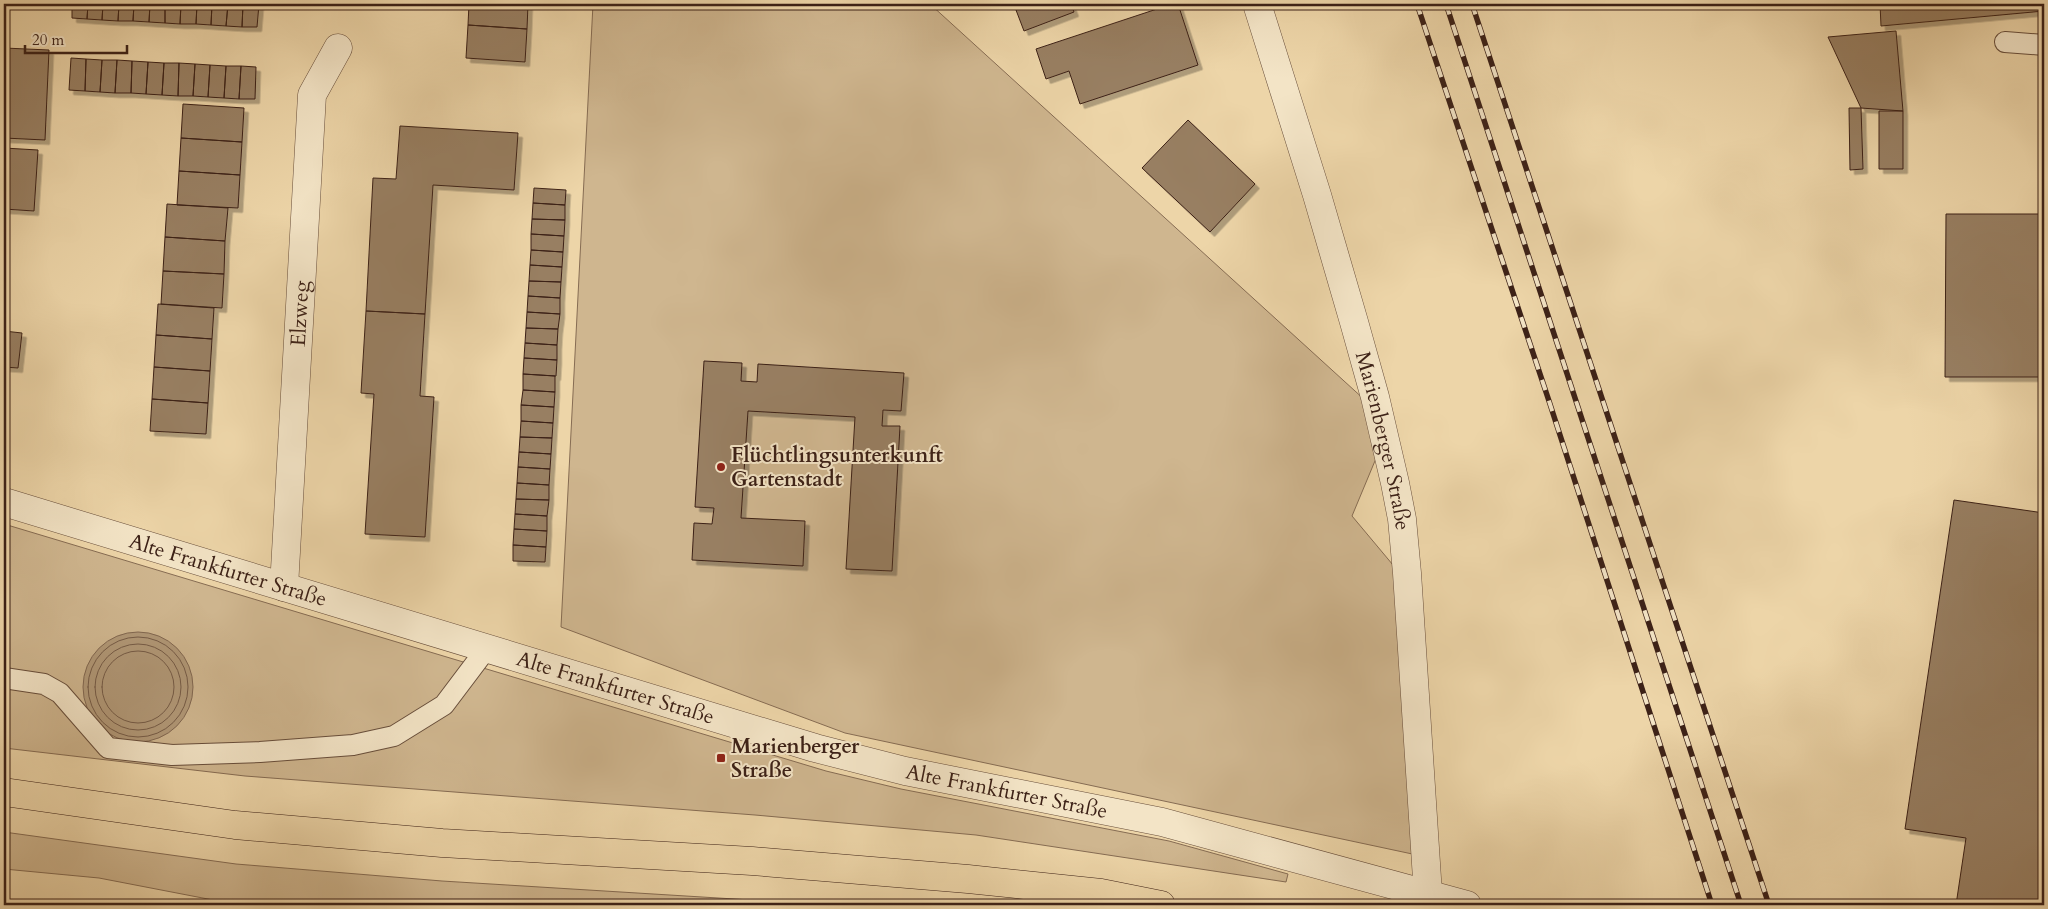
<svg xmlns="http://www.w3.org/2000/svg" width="2048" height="909" viewBox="0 0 2048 909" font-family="Cardo,serif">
  <defs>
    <filter id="shadow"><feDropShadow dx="4.5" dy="4.5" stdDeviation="0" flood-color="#0004"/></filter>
  </defs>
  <rect width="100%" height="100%" fill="#edd5a8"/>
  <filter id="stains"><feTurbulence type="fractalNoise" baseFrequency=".004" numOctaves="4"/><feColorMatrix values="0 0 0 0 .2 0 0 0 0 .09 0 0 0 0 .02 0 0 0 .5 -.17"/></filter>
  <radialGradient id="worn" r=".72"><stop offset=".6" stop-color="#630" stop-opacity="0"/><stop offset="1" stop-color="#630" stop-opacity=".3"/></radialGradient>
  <path fill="#cfb68f" stroke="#866c53" d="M593,4H930L1366,401L1377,456L1352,516L1393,565L1417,855L845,733L561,627Z
    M4,524L826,771L901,789L1169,841L1288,874L1286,882L976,835L755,815L245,776L4,748Z
    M4,832L236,864L442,881L832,905H239L99,878L4,869Z"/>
  <path fill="#b19877" stroke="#826851" d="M83 687a55 55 0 1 1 110 0a55 55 0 1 1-110 0Z"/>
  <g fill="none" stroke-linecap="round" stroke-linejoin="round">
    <path stroke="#765c47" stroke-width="1" d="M88 687a50 50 0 1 1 100 0a50 50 0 1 1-100 0Z
      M95 687a43 43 0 1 1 86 0a43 43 0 1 1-86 0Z
      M102 687a36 36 0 1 1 72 0a36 36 0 1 1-72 0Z"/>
  </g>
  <path fill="#987f62" stroke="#3c2117" filter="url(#shadow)" d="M72,4H88L87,19L72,18Z
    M88,4H103L102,20L87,19Z
    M103,4H119L118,21L102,20Z
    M119,4H134L133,21H118Z
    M134,4H150L149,22L133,21Z
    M150,4H165V23L149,22Z
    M165,4H181L180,24L165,23Z
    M181,4H197L196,24H180Z
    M197,4H212L211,25L196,24Z
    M212,4H228L226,26L211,25Z
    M228,4H243L242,27L226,26Z
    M243,4H259L257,27H242Z
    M469,4H528L527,29L468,25Z
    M1033,4H1071L1074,12L1024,31L1016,10Z
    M1172,4H1178L1198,65L1080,104L1069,71L1046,79L1036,49Z
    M1880,4H2044V11L1881,26Z
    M468,25L527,29L525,62L466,58Z
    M1896,31L1903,111L1861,108L1828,37Z
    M4,48L49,50L45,140L4,138Z
    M71,58L86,59L85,91L69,90Z
    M86,59L102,60L100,92L85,91Z
    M102,60H117L115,93L100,92Z
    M117,60L132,61L131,93H115Z
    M132,61L148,62L146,94L131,93Z
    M148,62L164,63L162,95L146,94Z
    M164,63H179L178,96L162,95Z
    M179,63L195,64L193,96H178Z
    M195,64L210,65L208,97L193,96Z
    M210,65L226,66L224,98L208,97Z
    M226,66H241L239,99L224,98Z
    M241,66L256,67L255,99H239Z
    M183,104L244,108L242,142L181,138Z
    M1849,108H1861L1863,169L1850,170Z
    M1879,111H1903V169H1879Z
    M1188,120L1255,184L1210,232L1142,168Z
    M400,126L518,133L514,190L433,185L425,314L366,311L373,178L396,179Z
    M181,138L242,142L240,175L179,171Z
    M4,148L38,150L34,211L4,209Z
    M179,171L240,175L238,208L177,205Z
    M534,188L566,190L565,205L533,203Z
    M533,203L565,205V220L532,219Z
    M167,204L228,208L225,241L165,237Z
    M1946,214H2044V377H1945Z
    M532,219L565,220L564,236L531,234Z
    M531,234L564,236L563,252L531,250Z
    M165,237L225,241L224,274L163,271Z
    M531,250L563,252L562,267L530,265Z
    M530,265L562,267L561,282L529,281Z
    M163,271L224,274L222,308L161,304Z
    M529,281L561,282L560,298L528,296Z
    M528,296L560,298V314L527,312Z
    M158,304L214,308L212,339L156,335Z
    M366,311L425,314L420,396L434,397L425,537L365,534L374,394L361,393Z
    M527,312L560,314L558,329L526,328Z
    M526,328L558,329L557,345L525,343Z
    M4,331L22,333L18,368L4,367Z
    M156,335L212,339L210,371L154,367Z
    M525,343L557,345V360L524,358Z
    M524,358L557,360L556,376L523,374Z
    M704,361L742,363L741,381L757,382L758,364L904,373L901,411L883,410L882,426H900L892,571L846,569L855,417L748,411L741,518L805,521L803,566L692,560L694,523L712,524L714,508L695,507Z
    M154,367L210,371L208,403L152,399Z
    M523,374L555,376V392L523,390Z
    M523,390L555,392L554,407L521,405Z
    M152,399L208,403L206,434L150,431Z
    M521,405L554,407L553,423L521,421Z
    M521,421L553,423L552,438L520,437Z
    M520,437L552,438L551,454L519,452Z
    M519,452L551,454L550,469L518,467Z
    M518,467L550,469L549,485L517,483Z
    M517,483L549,485V500L516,499Z
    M516,499L549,500L547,516L515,514Z
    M1954,500L2044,513V905H1956L1966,838L1905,829Z
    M515,514L547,516V531L514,529Z
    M514,529L547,531L546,547L513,545Z
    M513,545L546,547L545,562L513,561Z
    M1888,901L1917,905H1888Z"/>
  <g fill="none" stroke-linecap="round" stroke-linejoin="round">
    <g stroke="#684e3b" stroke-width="22">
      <path id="service" d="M2005,42L2044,45
        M4,678L44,684L60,693L108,748L172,755L260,752L353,745L394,736L444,705L487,648"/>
    </g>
    <g stroke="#684e3b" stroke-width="29">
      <g id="minor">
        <path id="s1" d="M1257,4L1317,195L1354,322L1375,397L1395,483L1402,519L1407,573L1428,894"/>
        <path id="s2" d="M284,587L312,95L338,48"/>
      </g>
    </g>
    <g stroke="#684e3b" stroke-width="29">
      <g id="tertiary">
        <path id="s3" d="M4,502L815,748L905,771L1162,822L1467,905"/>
      </g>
    </g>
    <g stroke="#3c2117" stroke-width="29">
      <path id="motorway" d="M4,792L235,825L442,843L752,861L968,879L1101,893L1161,905"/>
    </g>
    <use href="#service" stroke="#f3e4c6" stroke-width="20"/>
    <use href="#minor" stroke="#f3e4c6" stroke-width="28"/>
    <use href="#tertiary" stroke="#f3e4c6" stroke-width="28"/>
    <use href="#motorway" stroke="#edd5a8" stroke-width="28"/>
    <g stroke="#3c2117" stroke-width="5.5">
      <path id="rail" d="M1417,4L1549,401L1712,905
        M1446,4L1741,905
        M1472,4L1769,905"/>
    </g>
    <use href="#rail" stroke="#f3e4c6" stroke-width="4" stroke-dasharray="11" stroke-linecap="butt"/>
  </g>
  <g fill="#8f2418" stroke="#f3e4c6" stroke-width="2">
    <circle cx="721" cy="467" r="5"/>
    <rect x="716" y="753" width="10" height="10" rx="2.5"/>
  </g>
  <g text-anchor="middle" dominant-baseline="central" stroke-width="4" stroke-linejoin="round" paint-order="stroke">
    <g font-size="21" fill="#3c2117" stroke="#f3e4c6">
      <text stroke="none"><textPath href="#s2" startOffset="274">Elzweg</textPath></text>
      <text stroke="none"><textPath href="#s1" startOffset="455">Marienberger Straße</textPath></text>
      <text stroke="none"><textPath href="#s3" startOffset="234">Alte Frankfurter Straße</textPath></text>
      <text stroke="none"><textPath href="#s3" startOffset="639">Alte Frankfurter Straße</textPath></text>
      <text stroke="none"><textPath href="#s3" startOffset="1044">Alte Frankfurter Straße</textPath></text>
    </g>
    <g font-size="21" font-weight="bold" fill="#3c2117" stroke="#f3e4c6" text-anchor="start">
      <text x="731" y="455">Flüchtlingsunterkunft<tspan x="731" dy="24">Gartenstadt</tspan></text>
      <text x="731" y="746">Marienberger<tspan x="731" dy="24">Straße</tspan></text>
    </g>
  </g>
  <rect width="2048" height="909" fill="none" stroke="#edd5a8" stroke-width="20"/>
  <rect x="5" y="5" width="2038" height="899" fill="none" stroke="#3c2117" stroke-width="2.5"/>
  <rect x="10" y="10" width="2028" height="889" fill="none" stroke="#3c2117"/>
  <path d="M25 45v8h102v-8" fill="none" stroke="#3c2117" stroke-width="2.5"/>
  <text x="32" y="45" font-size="15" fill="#3c2117" stroke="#f3e4c6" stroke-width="4" paint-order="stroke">20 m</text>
  <rect width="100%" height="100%" filter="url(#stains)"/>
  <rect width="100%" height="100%" fill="url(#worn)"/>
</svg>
